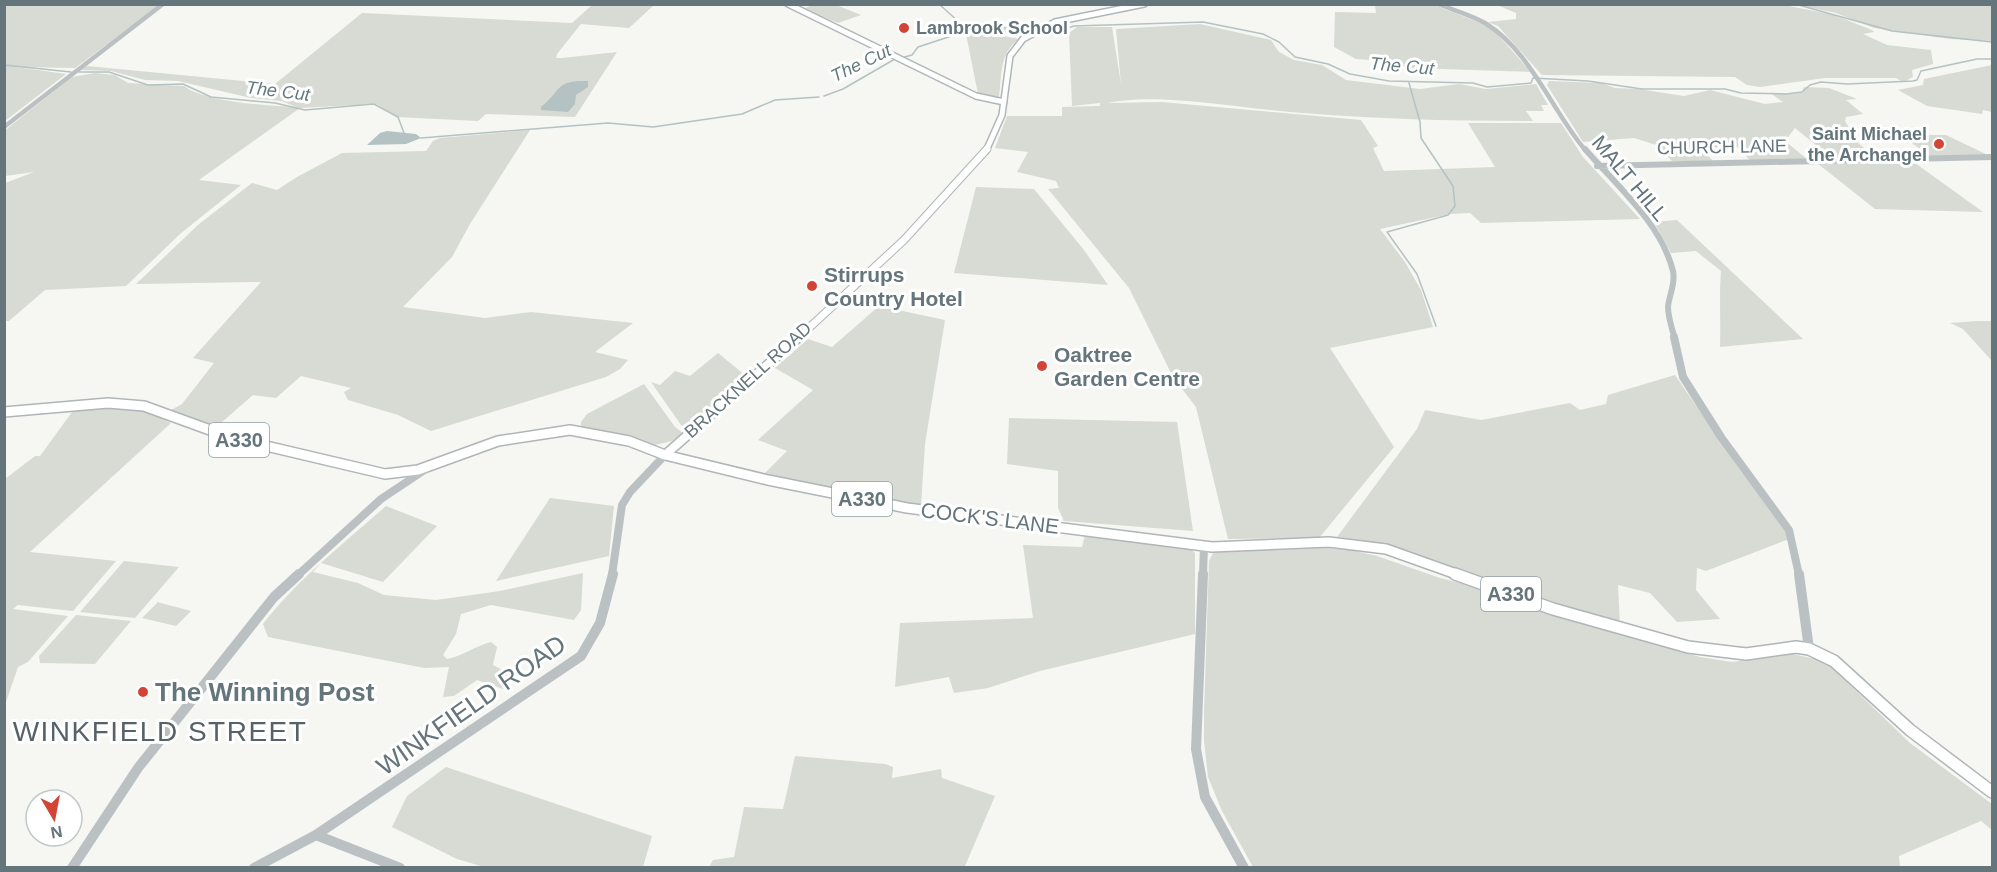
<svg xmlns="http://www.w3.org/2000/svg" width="1997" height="872" viewBox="0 0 1997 872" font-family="Helvetica,sans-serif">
  <rect width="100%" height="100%" fill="#f6f6f3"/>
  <path fill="#d7dbd3" d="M815,4L836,5L861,15L838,23L803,9Z
    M5,5H160L75,68L16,67L66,74L5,121Z
    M592,5H654L629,28L581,24L557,54L556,58H562L617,52L575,117L486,114L478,121L396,117L377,104L300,108L199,180L241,185L180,234L126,286L45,290L9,321H5V183L34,172L5,176L4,131L72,77L95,73L115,75L128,83L184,86C204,102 270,106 296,107L282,101L251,98L178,81L145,80L111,71L80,70L87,66L275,84L362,13L572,23Z
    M1375,5H1434L1491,27L1531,72L1409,68L1383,61L1356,59L1334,47L1335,12L1376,13Z
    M1497,5H1784L1834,15L1872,30L1874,32L1863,34L1887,45L1931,50L1933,64L1912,70L1913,77L1903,82L1896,78H1825L1760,87L1747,85L1735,77L1542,75L1498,26L1488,22L1516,19V13Z
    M1798,5H1992V41L1950,39L1874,28L1836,13Z
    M1200,24L1271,40L1279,52L1294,60L1322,65L1346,80L1420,89L1459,84L1486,89L1536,84L1548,105H1541L1544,111H1526L1533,121C1451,121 1371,119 1290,112C1241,108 1154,92 1108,103L1162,102L1361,120L1378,146L1373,148L1384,171L1495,167L1468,123H1561L1583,157L1640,219L1481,223L1470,213L1450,214L1380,229L1405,262L1421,290L1433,327L1330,348L1394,447L1319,538L1228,539L1196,407L1173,377L1129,288L1048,189L1059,188L1056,181L1017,172L1028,152L995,148L1007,116H1062V107L1100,106V103L1072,106L1069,33L1077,27H1112L1121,84L1116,29Z
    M982,29H1008L1003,36L1019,39C999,53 1002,75 999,97L986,98L978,94L966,34Z
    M1992,65V112L1983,110L1982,114L1927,106L1898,90L1923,85L1924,79Z
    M1549,81L1601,83L1615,88L1638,89L1684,96L1710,90L1765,104L1783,102L1770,93L1793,94L1802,92L1804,87L1829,88L1857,99L1846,100L1863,114L1846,117L1845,121L1858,143L1877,158L1833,159L1795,128L1785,141L1807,159L1750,160L1737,147L1701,148L1713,161H1672L1656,145L1634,138L1583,142L1547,85Z
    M530,130L470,224L452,257L403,307L485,318L531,312L633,323L595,352L628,360L620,369L606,377L431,431L398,415L348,400L344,392L351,388L301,376L276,398L253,395L214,429L169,411L182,404L214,363L193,358L261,282L136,284L199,224L252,183L277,190L297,177L342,153L426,151L433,141L440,138Z
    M1902,135H1946L1990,156L1931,158Z
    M1877,162L1915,163L1983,212L1875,209L1817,163Z
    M976,187L1034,189L1084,250L1108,285L954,273Z
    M1677,220L1803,339L1720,347C1721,321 1719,297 1721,271L1696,251L1671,253L1654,222Z
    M879,306L945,320L925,444L921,505L899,503L764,474L787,451L758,440L813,390L775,368L808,339L832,347Z
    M1977,321H1992V361L1963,329L1950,323Z
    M718,353L746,376L688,429L681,425L651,382L660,385L675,371L690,376Z
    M1675,375L1741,471L1785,527L1789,539L1706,571L1697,568L1696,590L1720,619L1677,622L1650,593L1618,585L1620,626L1367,542L1337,537L1417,429L1425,410L1481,420L1570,403L1580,410L1606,404L1608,395Z
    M644,384L675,427L683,433L672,441L655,445L581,430V422L587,414Z
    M84,407L146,411L171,423L30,552L116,561L73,611L18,605L13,609L68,616L28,662L18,667L5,705V479L35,456H40L72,412Z
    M1009,418L1177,422L1193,531L1064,521L1058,508V471L1007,464Z
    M550,498L614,506L609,556L496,581Z
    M386,506L437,526L383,582L321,563L313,572L358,583L384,595L436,600L500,591L583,573L581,610L574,620L491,605L461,614L456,634L443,655L447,659C463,656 475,646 491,642L497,647L493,665L509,673L508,684L503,689L477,680L454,696L443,697L449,667L424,668L268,637L263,624C298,579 343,544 386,506Z
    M1085,535L1190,548L1195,553V634L1040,671L988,688L954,693L949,677L895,687L900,623L1033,618L1023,545L1082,547Z
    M1304,547L1346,549L1377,556L1440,578L1480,588L1543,612L1700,657L1732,662L1792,654L1825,661L1910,743L1992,804V830L1981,821L1899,856L1900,867H1253L1222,811L1208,777L1204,741V713L1209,561L1213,553L1219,552Z
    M124,561L179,567L135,618L80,612Z
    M157,603V602L191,611L176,626L142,618Z
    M76,615L131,621L95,664L40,663L39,656Z
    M795,756L885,764L893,767L892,778L941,769L942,778L995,796L965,866L967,867H709L713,860L734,857L744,807L783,809Z
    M446,767L652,836L643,867H484L457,859L392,827L407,796Z"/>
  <path fill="#b4c2c4" d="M588,81V87L576,95L575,104L568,112L541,110V107C563,89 555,80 588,81Z
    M387,131L416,134L421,138L406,144L367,145L380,133Z"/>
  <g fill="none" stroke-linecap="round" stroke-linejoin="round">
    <path stroke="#b4c2c4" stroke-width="1.5" d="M939,4L970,32
      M1795,4L1892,31L1992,42
      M1046,30H1062L1074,26L1203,22L1263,34L1279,42L1295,57L1328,64L1350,74L1389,81L1473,83L1487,87L1531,83L1533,78L1588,81L1642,89H1725L1741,93L1786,94L1802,92L1810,85L1821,82L1847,84L1913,81L1917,80L1921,71L1977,59H1992
      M901,58L912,55L918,47L979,27L1037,29
      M4,65L71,72
      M79,72H109L148,85L183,84L211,97L275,103L305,110L374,104L398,117L404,133
      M1409,83L1420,122L1421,138L1453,186L1455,206L1448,215L1387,232L1417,274L1436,326
      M824,96L843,89L895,59
      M421,138L608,123L653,127L742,114L775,100L819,97"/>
    <g stroke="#b0b7ba" stroke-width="8">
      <path id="secondary-far2" d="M788,4L976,96L1004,102
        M986,151L1002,115L1010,56L1023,39L1055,22L1144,4"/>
    </g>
    <g stroke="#b0b7ba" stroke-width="9">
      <path id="secondary-far1" d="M797,339L904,240L987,149"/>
    </g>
    <g stroke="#b0b7ba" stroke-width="11">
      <path id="secondary" d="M665,455L799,337"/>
    </g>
    <g stroke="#afb5b8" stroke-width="12">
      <path id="primary-far1" d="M4,412L108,403L144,406L232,438L385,474L418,470L498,441L570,430L629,441L665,455L768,480L907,508L1212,547L1329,542L1386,549L1459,575"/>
    </g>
    <g stroke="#afb5b8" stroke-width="14">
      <path id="primary" d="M1455,574L1553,609L1688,647L1746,654L1796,647L1809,649L1834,661L1910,730L1992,792"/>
    </g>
    <path stroke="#bbc1c3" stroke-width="4.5" d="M1438,4C1453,10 1471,15 1485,23C1531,51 1553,113 1586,151
      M4,127L163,4"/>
    <path stroke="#bbc1c3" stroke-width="6" d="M1585,149C1616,185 1661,223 1673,271C1676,283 1669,295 1668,307C1668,317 1672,329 1675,339
      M1597,166L1992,157"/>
    <path stroke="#bbc1c3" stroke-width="8" d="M1674,337L1683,377L1721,437L1789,530L1799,575
      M298,575L381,499L426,469
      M612,575L622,505L630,492L665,455
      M1203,575L1204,546"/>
    <path stroke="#bbc1c3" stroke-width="10" d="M1203,574L1196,749L1205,797L1244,868
      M1799,574L1809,649
      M316,835L400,868
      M72,868L138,768L274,597L299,574
      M254,868L316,835L581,656L600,623L613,574"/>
    <use href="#secondary-far2" stroke="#fff" stroke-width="5"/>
    <use href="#secondary-far1" stroke="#fff" stroke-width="7"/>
    <use href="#secondary" stroke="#fff" stroke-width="8"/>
    <use href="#primary-far1" stroke="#fff" stroke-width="9"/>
    <use href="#primary" stroke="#fff" stroke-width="11"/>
  </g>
  <g fill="#d34436" stroke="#fff" stroke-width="2">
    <circle cx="904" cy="28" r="6"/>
    <circle cx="1939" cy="144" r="6"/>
    <circle cx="812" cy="286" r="6"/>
    <circle cx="1042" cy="366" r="6"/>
    <circle cx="143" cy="692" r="6"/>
  </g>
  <g text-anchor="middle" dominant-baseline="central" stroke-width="6" stroke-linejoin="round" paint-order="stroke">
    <g font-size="18" font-weight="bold" fill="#64757c" stroke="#fff" text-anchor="start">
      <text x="916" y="28">Lambrook School</text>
      <text x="1927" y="134" text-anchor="end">Saint Michael<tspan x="1927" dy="21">the Archangel</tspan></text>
    </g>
    <g font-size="18" font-style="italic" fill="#637b7e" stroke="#fff">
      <text transform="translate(861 63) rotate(-26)">The Cut</text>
      <text transform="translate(1402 66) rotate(5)">The Cut</text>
      <text transform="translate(278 91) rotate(7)">The Cut</text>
    </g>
    <g font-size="18" fill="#64757c" stroke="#fff">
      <text transform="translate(1722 147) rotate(-1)">CHURCH LANE</text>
      <text transform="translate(748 380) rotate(-42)">BRACKNELL ROAD</text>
    </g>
    <g fill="#fff" stroke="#929ea3" stroke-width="1.5">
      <rect x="209" y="423" width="60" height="34" rx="4.5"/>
      <rect x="832" y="482" width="60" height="34" rx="4.5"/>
      <rect x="1481" y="577" width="60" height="34" rx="4.5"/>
    </g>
    <g font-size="20" font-weight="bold" fill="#64757c">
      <text x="239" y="440">A330</text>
      <text x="862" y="499">A330</text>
      <text x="1511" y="594">A330</text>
    </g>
    <g font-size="21" fill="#64757c" stroke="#fff">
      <text transform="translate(1630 178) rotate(50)">MALT HILL</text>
      <text transform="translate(990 518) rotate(7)">COCK'S LANE</text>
    </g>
    <g font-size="21" font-weight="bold" fill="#64757c" stroke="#fff" text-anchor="start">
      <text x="824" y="274">Stirrups<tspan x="824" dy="24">Country Hotel</tspan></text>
      <text x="1054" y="354">Oaktree<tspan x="1054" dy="24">Garden Centre</tspan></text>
    </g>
    <g font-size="26" font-weight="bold" fill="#64757c" stroke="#fff" text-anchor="start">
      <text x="155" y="692">The Winning Post</text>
    </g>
    <g font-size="26" fill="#64757c" stroke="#fff">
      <text transform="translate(471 705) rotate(-35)">WINKFIELD ROAD</text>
    </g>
    <g font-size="28" letter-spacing="1.5" fill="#556268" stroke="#fff">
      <text x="160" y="731">WINKFIELD STREET</text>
    </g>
  </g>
  <rect width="1997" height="872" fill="none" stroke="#64757c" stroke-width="12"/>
  <g transform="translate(54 818) rotate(170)"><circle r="28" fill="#ffffff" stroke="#c1c8cb" stroke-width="1.5"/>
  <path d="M0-4.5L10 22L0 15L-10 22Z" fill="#d34436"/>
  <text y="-9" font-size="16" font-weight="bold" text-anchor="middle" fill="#64757c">N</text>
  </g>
</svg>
